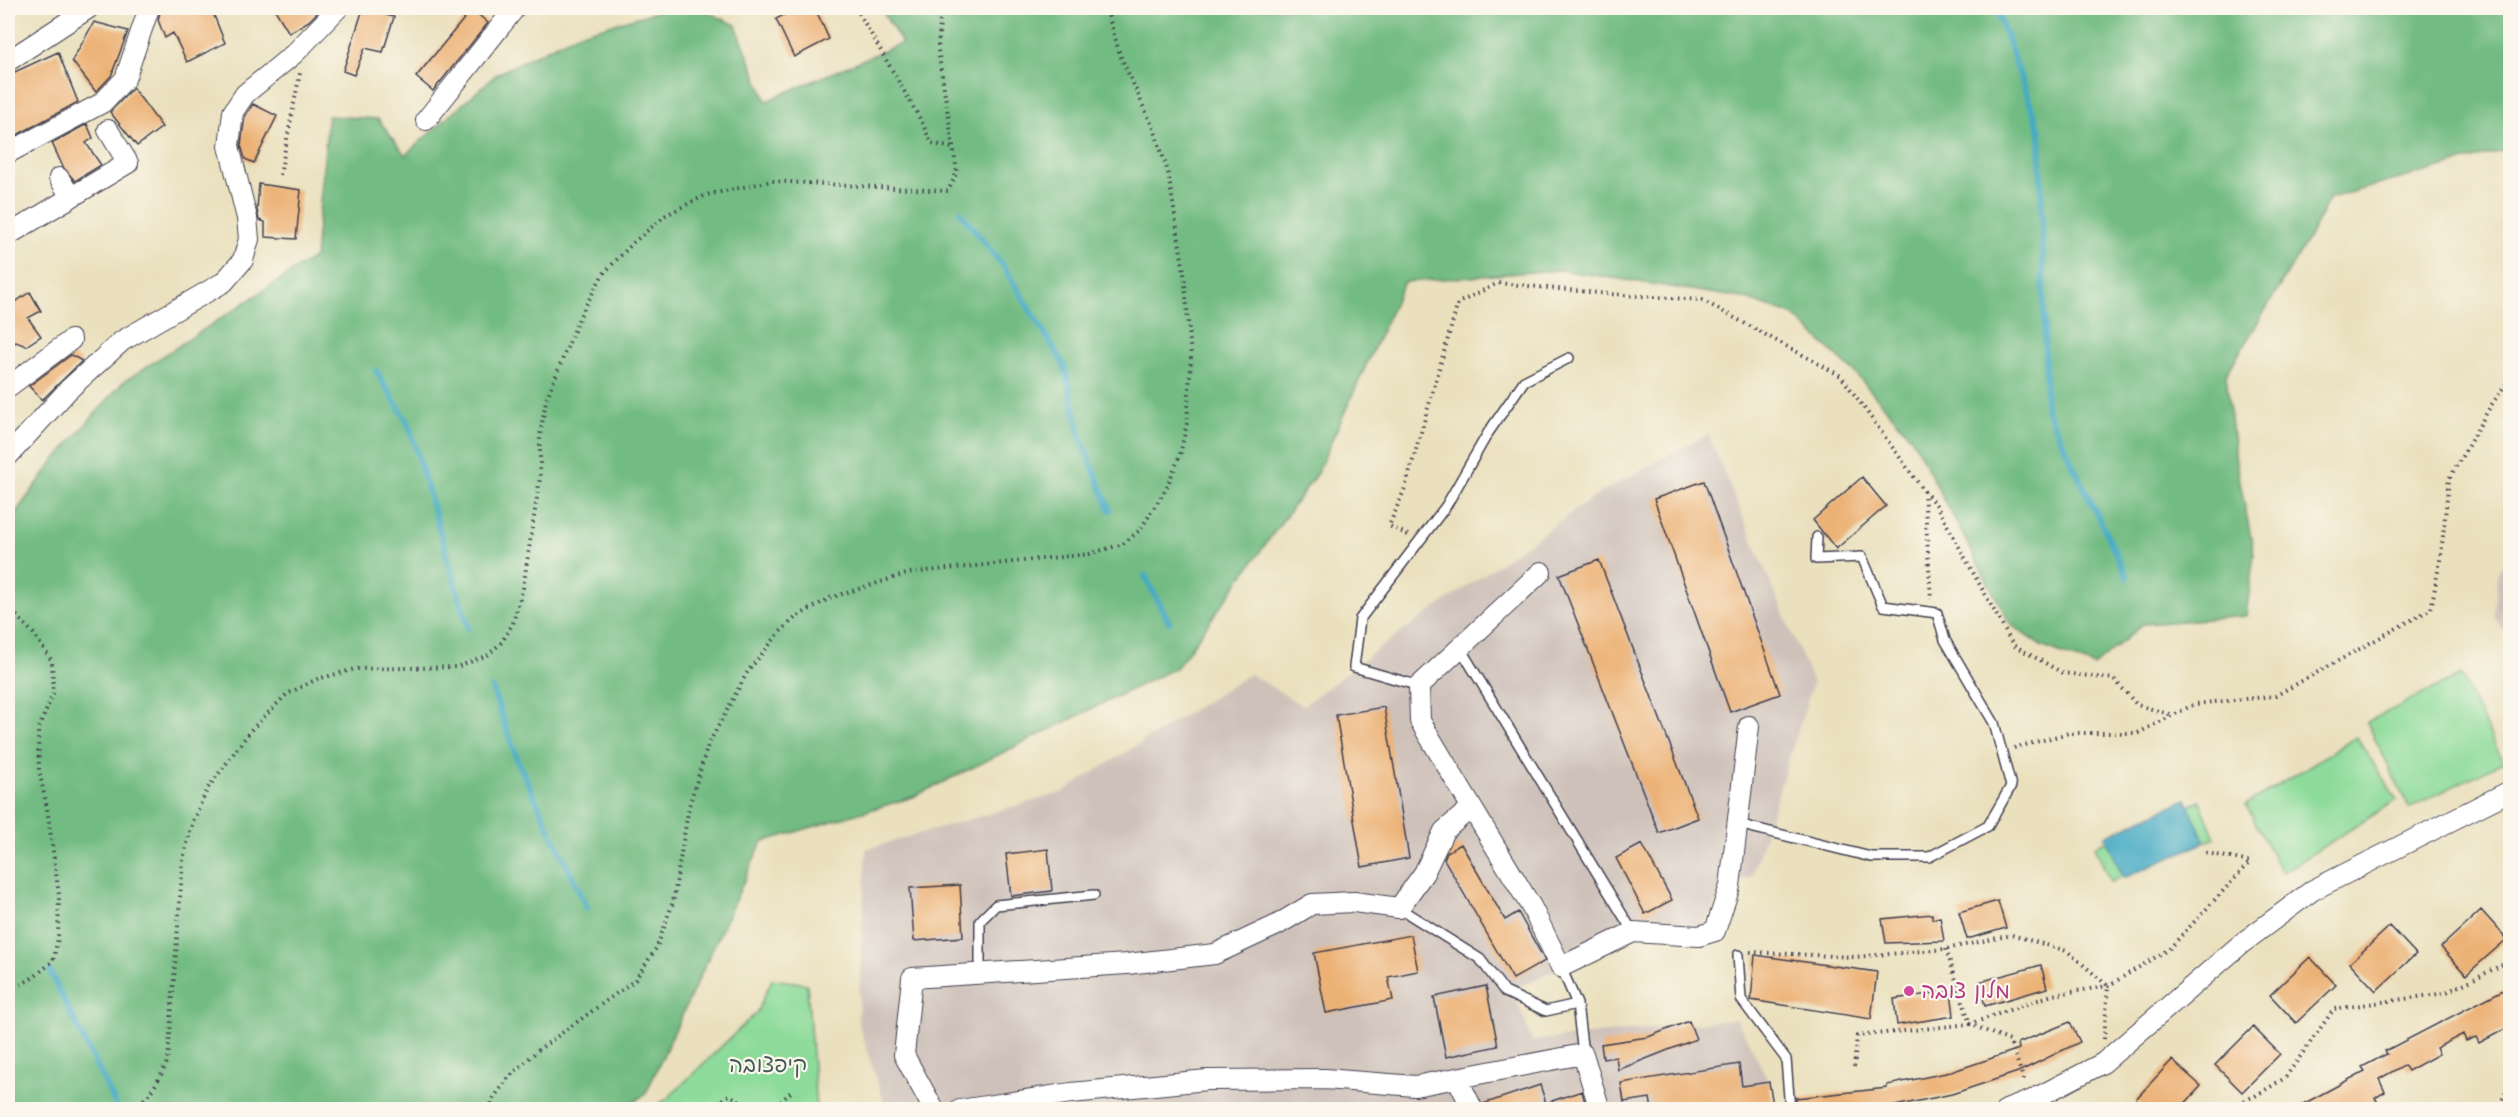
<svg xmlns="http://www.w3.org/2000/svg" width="2518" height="1117" viewBox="0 0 2518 1117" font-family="'Comic Neue','Playpen Sans Hebrew',sans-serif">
  <rect width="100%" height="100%" fill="#fbf7ec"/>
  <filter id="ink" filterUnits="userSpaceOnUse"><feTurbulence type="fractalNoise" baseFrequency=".0167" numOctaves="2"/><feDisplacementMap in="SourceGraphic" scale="12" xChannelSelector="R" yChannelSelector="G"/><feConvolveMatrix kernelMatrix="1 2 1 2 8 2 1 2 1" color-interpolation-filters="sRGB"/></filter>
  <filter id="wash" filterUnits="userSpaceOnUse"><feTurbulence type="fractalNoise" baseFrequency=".008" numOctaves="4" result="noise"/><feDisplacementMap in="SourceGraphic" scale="24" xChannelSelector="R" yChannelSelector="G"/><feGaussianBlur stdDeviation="1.35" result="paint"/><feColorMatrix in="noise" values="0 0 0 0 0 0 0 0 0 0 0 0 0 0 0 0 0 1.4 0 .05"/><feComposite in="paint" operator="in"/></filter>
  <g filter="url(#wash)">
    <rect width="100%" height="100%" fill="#eae0bd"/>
    <path fill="#cec1ba" d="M1708,434L1813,683L1752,876L1730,886L1715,905L1702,928L1633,932L1513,990L1532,1041L1737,1019L1769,1082L1774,1109H886L858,1022L866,849L1061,793L1250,674L1303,706L1383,645L1600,493Z
      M2510,553V640L2494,617L2498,572Z"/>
    <path fill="#8ddb9a" stroke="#587e6a" stroke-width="1.5" d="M2461,675L2503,762L2409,808L2367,722Z
      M2356,737L2397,800L2282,873L2246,805Z
      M2200,801L2215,838L2110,882L2095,846Z
      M772,979L807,984L816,1109H650L667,1099L757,1012Z"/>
    <path fill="#72bb82" stroke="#4a6e5e" stroke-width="1.5" d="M669,8H699L736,25L766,101L902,43L880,8H2510V149L2330,198L2308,239L2226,375L2236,461L2254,554L2246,616L2143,624L2094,666L2041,646L2010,624L1911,437L1855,373L1793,315L1743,298L1560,270L1404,282L1317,473L1177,667L913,797L762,842L646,1093L625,1109H8V523L53,462L123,382L315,257L328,116L378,119L405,155L497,74L578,34Z"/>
    <path fill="#44aac4" stroke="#336680" stroke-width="1.5" d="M2186,799L2205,842L2124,878L2105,836Z"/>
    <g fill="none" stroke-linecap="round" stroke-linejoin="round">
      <path stroke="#44aac4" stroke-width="6" d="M1996,8L2040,131L2046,408L2127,577
        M960,212L1004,267L1064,365L1081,439L1110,510
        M376,371L409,425L468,628
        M1145,576L1169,622
        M492,688L518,762L587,908
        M50,972L116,1105"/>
    </g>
    <g id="blocks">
      <path fill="#ecb175" d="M161,8H211L225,43L187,62L173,33L165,38L158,20Z
        M274,8H322L309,21L289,33Z
        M797,8H815L829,39L794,57L776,19Z
        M363,9L394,17L383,52L365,48L354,75L343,71Z
        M472,9L488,23L433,91L416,77Z
        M94,22L128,31L111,76L96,92L72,61Z
        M58,52L78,102L8,140V75Z
        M133,88L162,127L137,146L110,112Z
        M253,104L277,116L254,163L245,159L241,145L245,116Z
        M87,124L93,138L86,143L101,165L75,181L63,167L52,143Z
        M259,184L301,190L296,239L265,237V222L259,220L257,210Z
        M30,292L41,311L28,318L41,336L26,346L16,342L8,346V307Z
        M71,355L82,361L42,400L29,386Z
        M1862,477L1886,506L1836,549L1813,520Z
        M1704,481L1780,694L1730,712L1654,499Z
        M1599,560L1698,818L1659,833L1559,575Z
        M1384,707L1409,858L1362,867L1336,715Z
        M1461,844L1505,920L1518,912L1545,961L1513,979L1444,859L1447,852Z
        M1642,844L1672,900L1645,914L1616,858Z
        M1048,849L1052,891L1011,896L1006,854Z
        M960,885L963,937L914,941L910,888Z
        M1998,901L2006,928L1967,939L1959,912Z
        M2481,910L2507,939L2466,975L2441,947Z
        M1932,914V919L1940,917L1944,941L1886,943L1882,919Z
        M2390,926L2416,954L2376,991L2350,963Z
        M1411,935L1418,971L1388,977L1393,1000L1326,1013L1314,953Z
        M1755,955L1877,972L1871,1019L1751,1000Z
        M2310,957L2336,985L2296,1023L2270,995Z
        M2041,965L2047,988L1985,1006L1979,982Z
        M1486,986L1498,1046L1446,1057L1434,997Z
        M2505,989L2511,1000V1026L2479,1043L2476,1037L2466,1041L2463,1034L2436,1048L2439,1054L2408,1071L2404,1065L2379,1079L2385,1092L2375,1098L2379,1104L2368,1110H2292L2365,1071L2362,1067L2387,1054L2385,1051Z
        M1951,991L1954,1016L1897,1025L1894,999Z
        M1689,1021L1696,1039L1618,1070L1616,1057L1603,1059L1601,1044L1648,1037Z
        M2070,1022L2080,1042L2018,1072L1952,1094L1876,1110H1797L1796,1098L1887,1088V1085L1951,1072L2019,1049L2018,1043Z
        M2253,1027L2280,1054L2242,1092L2215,1065Z
        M2172,1060L2201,1086L2179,1110H2146L2135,1100Z
        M1739,1064L1742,1086L1769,1082L1774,1110H1652L1650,1098L1624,1102L1621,1083Z
        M1540,1085L1546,1103L1582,1091L1587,1110H1485L1483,1104Z"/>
    </g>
  </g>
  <g filter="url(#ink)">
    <use href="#blocks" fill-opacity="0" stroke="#403e4e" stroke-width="1.5"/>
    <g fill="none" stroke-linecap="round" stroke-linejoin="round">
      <g stroke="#403e4e" stroke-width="12">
        <path id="lane" d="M1460,648L1633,932
          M1419,686L1354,667L1360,619L1446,506L1488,433L1524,381L1569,358
          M1738,824L1871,857H1929L1988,826L2011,786L1994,723L1945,640L1937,613L1883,606L1862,557L1816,559L1817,537
          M1399,908L1480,959L1505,992L1546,1011L1577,1004
          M1738,955L1741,999L1786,1059L1790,1110
          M1561,967L1577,1004L1583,1054
          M980,973V921L996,905L1094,895"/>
      </g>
      <g stroke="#403e4e" stroke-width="22">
        <path id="street" d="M8,61L89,8
          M426,120L515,8
          M8,153L102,103L125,79L149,8
          M59,178L71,197
          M8,235L128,163L108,130
          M8,387L71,340
          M8,456L69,389L122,341L224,282L243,260L249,239L247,218L229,146L233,112L245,94L295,53L338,8
          M1541,572L1419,686L1420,721L1532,908L1561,967L1633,932L1699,936L1715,931L1730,886L1749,726
          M1457,1078L1473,1110
          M934,1110L904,1055L912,978L1127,964L1215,954L1277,925L1312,904L1354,902L1399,908L1424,873L1444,831L1471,808
          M960,1110L1071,1093L1207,1080L1325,1079L1415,1086L1583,1054L1600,1110
          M2006,1110L2032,1100L2103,1063L2241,944L2313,890L2510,791"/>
      </g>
      <path stroke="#403e4e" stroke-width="4" stroke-dasharray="1.5 4.5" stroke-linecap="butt" d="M856,8L922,122L931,143L952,148
        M280,175L300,73
        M1924,491L1931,599
        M1408,535L1389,526L1405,488L1458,303L1498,283L1609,294L1702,300L1841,376L1924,491L1936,505L2013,645L2063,673L2114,679L2137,705L2173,715
        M8,607L33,633L52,661L53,694L38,730L39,770L47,808L59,895L58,938L53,961L34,977L20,985L8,987
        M2014,748L2069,733H2138L2195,704L2275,696L2431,609L2441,555L2449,479L2490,407L2510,378
        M1946,949L1970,1024L2010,1041L2025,1083
        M1750,952L1854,957L1946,949L2012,935L2067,951L2108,986
        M2104,1039L2108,986
        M1854,1067L1857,1036L1970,1024L2052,995L2108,986L2169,949L2250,862L2203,852
        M129,1110C150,1099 159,1080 168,1060L183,859L193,821L208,788L251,730L287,694L317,679L355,669L457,667L488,655L502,642L513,623L523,588L540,478V436L546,400L580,316L603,274L634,242L666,215L706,195L772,181L948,191L957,172L938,50L941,8
        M489,1110L493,1099L508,1078L537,1051L635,980L657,947L673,902L689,806L708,745L748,671L780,632L796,617L830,598L909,573L1089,554L1123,544L1140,530L1166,489L1180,455L1187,423L1191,356L1184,272L1168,172L1155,132L1120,55L1106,8
        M708,1110L729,1095L758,1110
        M772,1110L793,1090
        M2222,1110L2255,1096L2285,1078L2334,1009L2445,993L2510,961
        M2497,1110L2510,1084"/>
      <use href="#lane" stroke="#fff" stroke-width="9"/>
      <use href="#street" stroke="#fff" stroke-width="20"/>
    </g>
  </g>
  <circle fill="#d1479c" stroke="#fbf7ec" stroke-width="2" cx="1909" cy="991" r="6"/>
  <g text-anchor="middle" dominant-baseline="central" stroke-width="4.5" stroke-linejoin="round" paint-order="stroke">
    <g font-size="22" fill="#b23c85" stroke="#fbf7ec" text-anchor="start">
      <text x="1921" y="991">מלון צובה</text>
    </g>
    <g font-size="22" fill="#425a58" stroke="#fbf7ec">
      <text x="768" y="1065">קיפצובה</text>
    </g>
  </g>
  <rect width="2518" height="1117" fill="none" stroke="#fbf7ec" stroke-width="30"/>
</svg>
